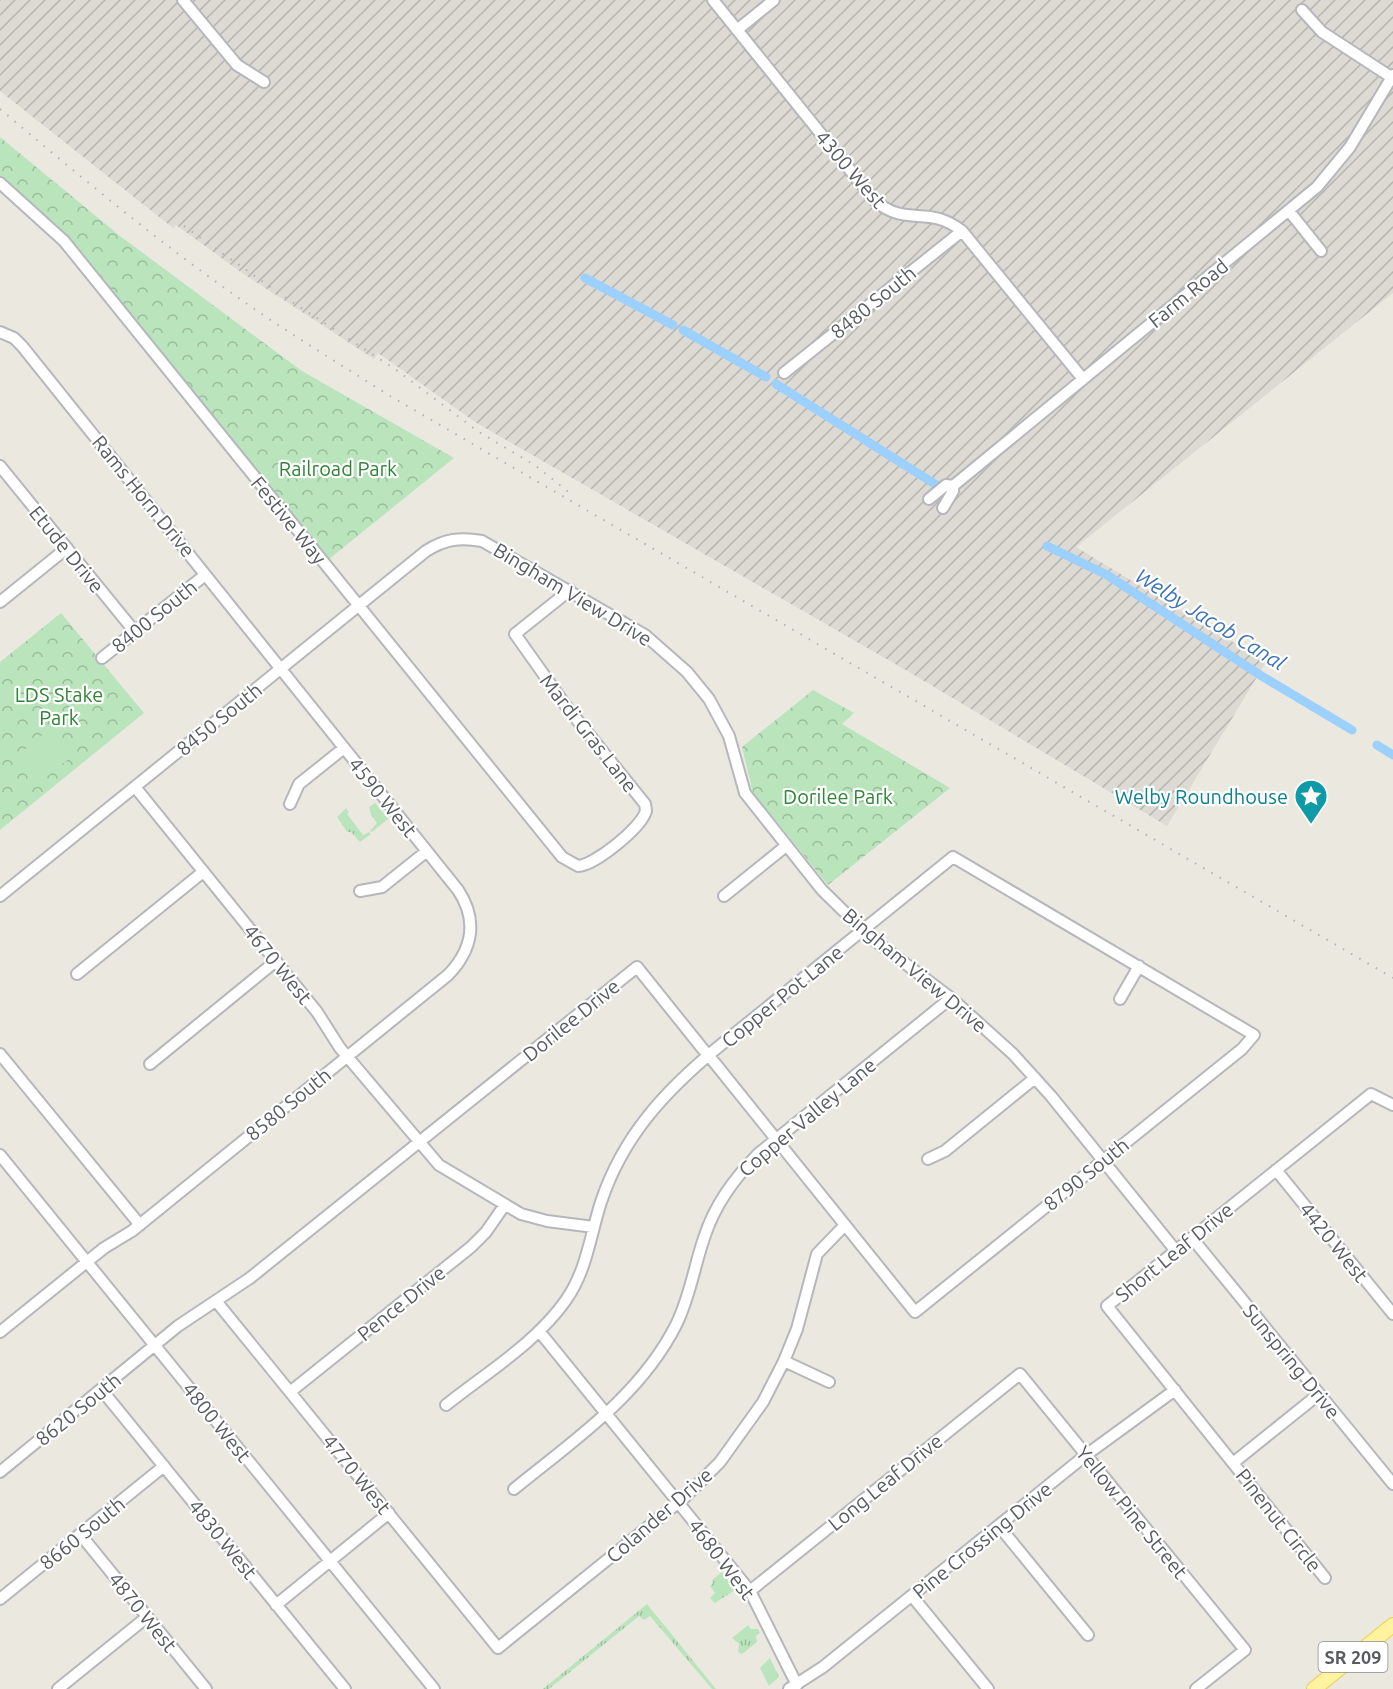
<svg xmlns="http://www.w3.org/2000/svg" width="1393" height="1689" viewBox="0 0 1393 1689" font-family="Ubuntu,sans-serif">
  <defs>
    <pattern id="industrial-furrows" width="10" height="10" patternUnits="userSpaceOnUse" patternTransform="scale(1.5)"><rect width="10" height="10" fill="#dcdad3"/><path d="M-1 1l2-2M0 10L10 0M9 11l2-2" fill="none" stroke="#b5b4af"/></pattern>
    <pattern id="grass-tufts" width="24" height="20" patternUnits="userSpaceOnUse" patternTransform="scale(1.5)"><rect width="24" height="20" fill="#bae4bc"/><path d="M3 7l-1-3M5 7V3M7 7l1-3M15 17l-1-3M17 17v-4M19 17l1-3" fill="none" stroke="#9abc9c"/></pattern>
    <pattern id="park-crowns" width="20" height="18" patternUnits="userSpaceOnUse" patternTransform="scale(1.5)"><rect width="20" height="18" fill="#bae4bc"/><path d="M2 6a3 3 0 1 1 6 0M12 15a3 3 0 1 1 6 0" fill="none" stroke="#9abc9c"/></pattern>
  </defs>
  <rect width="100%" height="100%" fill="#ebe9df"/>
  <path fill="url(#industrial-furrows)" d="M0,0H1393V293L1076,547L1266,662L1167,826L909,672L475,422L378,353L374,359L242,273L176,225L173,228L0,91Z"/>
  <path fill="url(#grass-tufts)" d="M375,803L388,819L372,832L370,831L377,823L371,815L369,807Z
    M346,808L349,812L347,814L363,835L369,832L371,834L360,842L351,832H347L337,817Z
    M722,1572L735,1590L715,1603L710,1598L715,1593L710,1586L713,1583L712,1580Z
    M647,1604L716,1689H712L650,1616L644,1620L639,1616L549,1689H543Z
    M748,1625L751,1629H758L760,1633L756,1636L757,1642L742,1654L738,1652L739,1644L732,1638Z
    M770,1658L779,1677L769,1686L760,1668Z"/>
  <path fill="url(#park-crowns)" d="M0,137L120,236L302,371L454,458L328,560L66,235L0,176Z
    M61,613L144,713L0,830V662Z
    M813,690L854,713L842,724L950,788L828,885L753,793L742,747Z"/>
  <path fill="#bae4bc" d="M48,730L71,757L48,776L40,775L22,752Z"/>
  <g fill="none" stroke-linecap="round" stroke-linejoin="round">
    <path stroke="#9bd0ff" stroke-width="9" d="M585,278L673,325
      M683,330L766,377
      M776,384L938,486
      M1047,546L1107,575L1260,675L1352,730
      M1377,745L1393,755"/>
    <g stroke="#b5b7bc" stroke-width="14">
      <path id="minor" d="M183,0L237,65L264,82
        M713,0L875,201C908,228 928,204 962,231L1083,379
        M1302,10L1322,32L1391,77
        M737,30L774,0
        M0,183L64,241L562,857L578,866C595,865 641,828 646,811L645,804L566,706L515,634L570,590
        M1289,211L1321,251
        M0,332L14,338L22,346L458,890C478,920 473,949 448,975L132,1231L104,1248L0,1332
        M784,373L962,231
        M0,466L135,632
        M953,486L1317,187L1350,147L1393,75
        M929,499L946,485L953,486V491L943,508
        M0,602L67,548
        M102,658L205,575
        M135,787L317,1012L340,1048L439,1165L521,1214L547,1221L594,1227
        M290,804L299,784L344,748
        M360,891L382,887L427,851
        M0,896L426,551C445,539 460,537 482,541L645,635L687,672L709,699L729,736L745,793L822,890L870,937L951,998L1013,1054L1051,1096L1176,1251
        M724,896L786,846
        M77,974L203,872
        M1120,999L1139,966
        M0,1054L140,1225
        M150,1064L276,961
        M0,1155L434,1689
        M928,1159L945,1151L1035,1078
        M1276,1170L1393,1314
        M1192,1238L1393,1484
        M216,1301L498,1648L685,1497L720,1462L763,1402L784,1361L797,1329L817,1254L845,1225
        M539,1331L750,1591L797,1685
        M784,1361L829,1382
        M101,1389L345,1689
        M290,1392L471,1247L486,1232L504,1206
        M1233,1463L1319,1394
        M0,1472L178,1326L250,1278L637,967L702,1048L714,1062L915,1312L1242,1049L1254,1035L953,857L717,1048C665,1091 623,1136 601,1202C590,1236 587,1270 566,1300C536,1343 486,1373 446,1405
        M514,1489C574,1440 640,1396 676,1325C690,1297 694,1267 704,1238C715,1204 734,1179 758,1154L951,998
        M999,1526L1088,1635
        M80,1534L206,1689
        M1325,1578L1107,1306L1371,1094L1393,1105
        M750,1591L1020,1374L1245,1650L1196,1689
        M912,1596L988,1689
        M0,1599L164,1466
        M276,1605L389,1513
        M58,1689L147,1617
        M789,1689L823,1667L1086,1455L1175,1390"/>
    </g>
    <g stroke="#f2cb51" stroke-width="16">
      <path id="major" d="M1314,1689L1393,1625"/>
    </g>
    <use href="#minor" stroke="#fff" stroke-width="10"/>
    <use href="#major" stroke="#fff3a0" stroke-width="14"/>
    <path stroke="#b1b2b2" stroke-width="2" stroke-dasharray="1.5 8" stroke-linecap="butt" d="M0,109C76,173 152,237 233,294C283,330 337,362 390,396L1393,978
      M184,226L280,294L395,369L479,432L536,466L571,494"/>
  </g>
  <defs>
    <g id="sight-pin" transform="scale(1.725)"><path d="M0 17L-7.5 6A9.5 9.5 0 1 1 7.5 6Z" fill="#0f9aa8" stroke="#fff"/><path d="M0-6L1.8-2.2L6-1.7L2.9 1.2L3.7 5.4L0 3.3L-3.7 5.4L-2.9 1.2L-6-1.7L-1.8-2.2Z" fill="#fff"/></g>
  </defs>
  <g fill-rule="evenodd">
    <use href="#sight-pin" x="1311" y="796"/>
  </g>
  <g text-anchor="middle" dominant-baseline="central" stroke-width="4.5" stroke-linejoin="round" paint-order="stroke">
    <rect fill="#fff" stroke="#8a8c90" stroke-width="1.5" x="1318.5" y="1642" width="69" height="30" rx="4.5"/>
    <g font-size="18" font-weight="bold" fill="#585b60">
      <text x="1353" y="1657">SR 209</text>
    </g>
    <g font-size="20" fill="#585b60" stroke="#fff">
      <text transform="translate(851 169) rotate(49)">4300 West</text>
      <text transform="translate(1188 293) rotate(-39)">Farm Road</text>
      <text transform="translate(873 302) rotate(-39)">8480 South</text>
      <text transform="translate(144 496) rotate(51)">Rams Horn Drive</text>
      <text transform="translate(289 520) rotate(51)">Festive Way</text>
      <text transform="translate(67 549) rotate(51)">Etude Drive</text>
      <text transform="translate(573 594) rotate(31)">Bingham View Drive</text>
      <text transform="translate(154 616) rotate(-39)">8400 South</text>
      <text transform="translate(219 719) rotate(-39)">8450 South</text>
      <text transform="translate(589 733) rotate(52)">Mardi Gras Lane</text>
      <text transform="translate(383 797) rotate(51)">4590 West</text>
      <text transform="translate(278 964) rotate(51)">4670 West</text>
      <text transform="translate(915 970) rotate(40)">Bingham View Drive</text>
      <text transform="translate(782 996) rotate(-39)">Copper Pot Lane</text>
      <text transform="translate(571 1020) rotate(-39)">Dorilee Drive</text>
      <text transform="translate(288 1104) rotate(-39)">8580 South</text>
      <text transform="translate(807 1117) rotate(-40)">Copper Valley Lane</text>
      <text transform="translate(1086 1174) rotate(-39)">8790 South</text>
      <text transform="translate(1334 1242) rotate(51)">4420 West</text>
      <text transform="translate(1174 1252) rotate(-39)">Short Leaf Drive</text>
      <text transform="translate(401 1303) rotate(-39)">Pence Drive</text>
      <text transform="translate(1292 1361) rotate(51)">Sunspring Drive</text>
      <text transform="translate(78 1409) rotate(-39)">8620 South</text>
      <text transform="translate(217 1422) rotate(51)">4800 West</text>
      <text transform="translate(357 1474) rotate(51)">4770 West</text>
      <text transform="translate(885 1482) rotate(-39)">Long Leaf Drive</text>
      <text transform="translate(1132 1512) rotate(51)">Yellow Pine Street</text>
      <text transform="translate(659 1515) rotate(-41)">Colander Drive</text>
      <text transform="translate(1279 1520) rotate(52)">Pinenut Circle</text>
      <text transform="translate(82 1533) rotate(-39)">8660 South</text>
      <text transform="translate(223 1539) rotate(51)">4830 West</text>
      <text transform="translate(982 1540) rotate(-39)">Pine Crossing Drive</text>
      <text transform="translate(722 1559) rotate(53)">4680 West</text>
      <text transform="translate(143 1612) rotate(51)">4870 West</text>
    </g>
    <g font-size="20" fill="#33843a" stroke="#fff">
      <text x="338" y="468">Railroad Park</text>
      <text x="59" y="694">LDS Stake<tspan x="59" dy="23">Park</tspan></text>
      <text x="838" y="796">Dorilee Park</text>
    </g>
    <g font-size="20" fill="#0d838f" stroke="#fff" text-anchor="end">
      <text x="1288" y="796">Welby Roundhouse</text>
    </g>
    <g font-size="21" font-style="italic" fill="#3b74ba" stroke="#fff">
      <text transform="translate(1211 619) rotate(32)">Welby Jacob Canal</text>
    </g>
  </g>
</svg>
